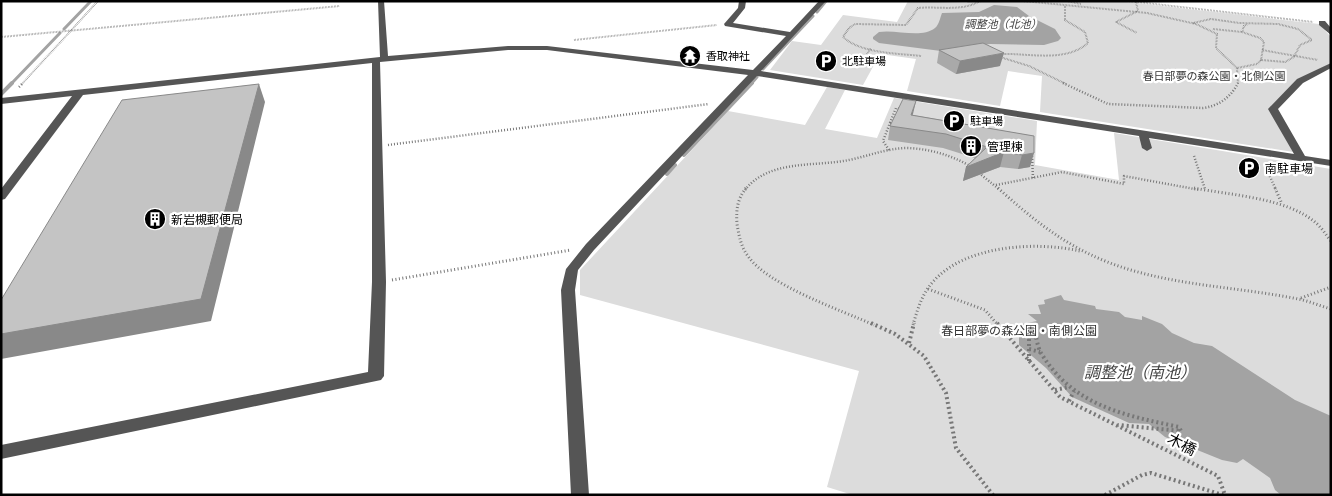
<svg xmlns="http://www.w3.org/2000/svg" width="1332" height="496" viewBox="0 0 1332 496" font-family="Inter,'Noto Sans JP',sans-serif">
  <rect width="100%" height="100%" fill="#fff"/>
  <path fill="#dcdcdc" d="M908,1L967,3L968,1H1118L1319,24L1331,37V63L1298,81L1270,108L1293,152L1040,112L1042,76L1008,71L1000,106L907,91L916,59L880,54L863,85L770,70L792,41L821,45L843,15L897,22Z
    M827,87L845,90L825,129L877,138L894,98L1037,121L1035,165L1119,180L1114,133L1331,169V495H853L827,487L859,371L580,295V270L728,111L805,125Z"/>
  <path fill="#a3a3a3" d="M994,5L1017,7L1029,16L1055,29L1061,38L1058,41L1044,45L990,44L941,51L879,43L873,39V37L879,32C896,29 921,39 935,28C939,25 940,18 942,13L979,12Z
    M1061,295L1064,300L1095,306L1096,309L1119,312L1125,317L1142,320V316L1162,324L1172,333L1194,343L1212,346L1295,400L1331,416V495H1281L1275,490L1270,478L1243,459L1237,463L1222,460L1165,437L1149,424L1129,423L1072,397L1046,368L1019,345V337L1024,331L1022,324L1037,321L1028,314H1041L1038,305L1045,304L1044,300Z"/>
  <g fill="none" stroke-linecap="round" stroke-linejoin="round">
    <path stroke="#a3a3a3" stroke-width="3" d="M817,12L826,1
      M64,29L91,1
      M763,69L813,16
      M11,84L60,33
      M751,84L757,77"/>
    <path stroke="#a3a3a3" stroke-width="4" d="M1,94L12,83
      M684,155L752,83
      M667,174L675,165"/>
    <path stroke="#777" stroke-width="2" stroke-dasharray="0.5 1" stroke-linecap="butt" d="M1023,1L1147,13L1196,24L1217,34L1216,48L1237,68L1238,84
      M1067,1L1081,4
      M1128,1L1313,22
      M1116,22L1138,11L1136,2
      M1116,22L1137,33
      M1193,23L1211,19L1239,23L1278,24L1298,29L1312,40L1300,45L1294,57L1285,62L1261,60L1264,42L1260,38L1242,32L1244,26L1248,24
      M1213,29L1242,32
      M1,37L340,6
      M574,40L717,25
      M1262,50L1318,60
      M867,54L871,48
      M1001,54C1029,53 1065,63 1088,43L1085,32L1065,20V6
      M921,56C897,53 862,54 843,37L849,28L855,24L906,25L918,8C938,6 962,12 980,1
      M1000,57L1029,66L1066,84
      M1237,68L1257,64L1261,60
      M22,84L98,1"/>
    <path stroke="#777" stroke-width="2.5" stroke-dasharray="1 2" stroke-linecap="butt" d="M1063,83L1108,104L1203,108C1219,106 1231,97 1238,83
      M19,87L23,83
      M890,123L896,108L900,109
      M388,145L709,104
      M889,150L883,141L890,123L895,124
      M1032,156L1033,178
      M1194,156L1205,189
      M1266,168L1276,190
      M979,173L1000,190
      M996,185L1062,172L1124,184V176L1200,190
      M745,190C769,159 815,167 849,160C869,156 887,148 908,148C930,149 951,155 970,166"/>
    <path stroke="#777" stroke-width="3" stroke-dasharray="1 2.5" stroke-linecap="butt" d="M746,188C737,200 736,210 737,224C739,236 741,247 748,256C767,285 841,310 874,325
      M998,188C1031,218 1063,244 1105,261C1167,286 1234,286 1298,299C1309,301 1320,306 1331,309
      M1194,188C1230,195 1288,198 1316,223C1322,228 1326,235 1331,241
      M1275,188L1282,204
      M392,280L571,250
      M928,289L985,310L998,325
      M1301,298L1331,287
      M913,325C917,311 922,294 932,283C963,245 1036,241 1080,251"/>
    <path stroke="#777" stroke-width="4" stroke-dasharray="2 3" stroke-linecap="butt" d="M871,323L895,334L924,356L946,393L956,448L993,495
      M997,323L1060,397L1218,476L1225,495
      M909,343L914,323
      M1029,349L1040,352
      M1029,361V327H1034C1036,335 1037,346 1041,353C1073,406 1124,415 1179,427L1181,431L1118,425
      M1055,390L1069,387
      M1069,401L1074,391
      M1105,495L1142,475L1151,473L1223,495"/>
    <path fill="#555" fill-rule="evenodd" d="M378,1H384L388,56L508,46H547L753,70L786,36L725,26L724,24L738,8L739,1H746L745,8L733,23L790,32L819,1H826L761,71L1294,154L1268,109L1297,79L1331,63V68L1303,83L1278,109L1305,156L1331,160V166L1149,138L1152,148L1147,151L1142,148L1139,136L757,76L594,250L578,270L575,290L589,495H571L561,290L566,269L586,244L748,75L547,50H508L380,62L386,282L384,376L381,380L1,459V445L368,372L372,282V63L83,95L5,199L1,200V189L72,96L1,104V98L380,57Z
      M1319,21H1325L1331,28V35L1319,25Z"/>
  </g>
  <path fill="#a9a9a9" d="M939,50L1000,66L956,74L937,63Z
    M913,115L1034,136L1030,167L1018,169L1000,167L963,181L966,167L975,158L943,148L888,140L890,126Z"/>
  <path fill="#898989" d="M1004,53L1000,66L956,74L960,61Z
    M259,84L265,102L211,321L1,359V334Z
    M916,101L913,114L908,128L911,115Z
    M1004,152L1000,167L963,181L966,167Z
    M1034,153L1030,167L1018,169L1022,155Z"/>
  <path fill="#c4c4c4" stroke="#898989" d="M983,43L1004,53L960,61L939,50Z
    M259,84L201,299L1,334V300L122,100Z
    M903,99L916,101L911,115L1034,136V153L1022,155L1004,152L966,167L987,147L946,134L890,126Z"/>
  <defs>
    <g id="temple-disc" transform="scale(1.125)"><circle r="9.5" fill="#000" stroke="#fff"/><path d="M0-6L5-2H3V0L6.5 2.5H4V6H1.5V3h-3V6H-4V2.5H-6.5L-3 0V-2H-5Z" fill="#fff"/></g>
    <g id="parking-disc" transform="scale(1.125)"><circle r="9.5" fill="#000" stroke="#fff"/><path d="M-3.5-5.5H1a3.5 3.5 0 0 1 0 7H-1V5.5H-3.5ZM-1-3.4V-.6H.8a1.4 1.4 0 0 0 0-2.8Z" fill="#fff"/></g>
    <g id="building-disc" transform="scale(1.125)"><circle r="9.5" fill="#000" stroke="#fff"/><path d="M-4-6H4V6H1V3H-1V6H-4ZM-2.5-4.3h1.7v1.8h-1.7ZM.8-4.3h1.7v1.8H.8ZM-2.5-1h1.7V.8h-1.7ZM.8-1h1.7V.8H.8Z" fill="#fff"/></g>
  </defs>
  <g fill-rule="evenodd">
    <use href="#temple-disc" x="690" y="56"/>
    <use href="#parking-disc" x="826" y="61"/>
    <use href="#parking-disc" x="954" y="121"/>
    <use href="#building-disc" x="971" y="146"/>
    <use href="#parking-disc" x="1249" y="168"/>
    <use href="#building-disc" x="155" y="219"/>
  </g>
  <g text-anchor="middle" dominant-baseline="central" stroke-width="4.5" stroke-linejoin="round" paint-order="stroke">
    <g font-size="11" font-style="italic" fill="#444" stroke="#fff">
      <text x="1003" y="24">調整池（北池）</text>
    </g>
    <g font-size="11" fill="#000" stroke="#fff" text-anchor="start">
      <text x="706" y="56">香取神社</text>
      <text x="842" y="61">北駐車場</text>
      <text x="970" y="121">駐車場</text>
    </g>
    <g font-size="11" fill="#333" stroke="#fff">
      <text x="1214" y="76">春日部夢の森公園・北側公園</text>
    </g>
    <g font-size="12" fill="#000" stroke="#fff" text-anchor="start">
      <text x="987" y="146">管理棟</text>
      <text x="1265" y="168">南駐車場</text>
      <text x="171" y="219">新岩槻郵便局</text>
    </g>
    <g font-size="12" fill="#333" stroke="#fff">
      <text x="1019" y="330">春日部夢の森公園・南側公園</text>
    </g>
    <g font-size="15" fill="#000" stroke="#fff">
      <text transform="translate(1182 444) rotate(27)">木橋</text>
    </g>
    <g font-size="16" font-style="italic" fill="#444" stroke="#fff">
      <text x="1140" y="372">調整池（南池）</text>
    </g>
  </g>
  <rect width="1332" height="496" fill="none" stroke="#000000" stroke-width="5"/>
</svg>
